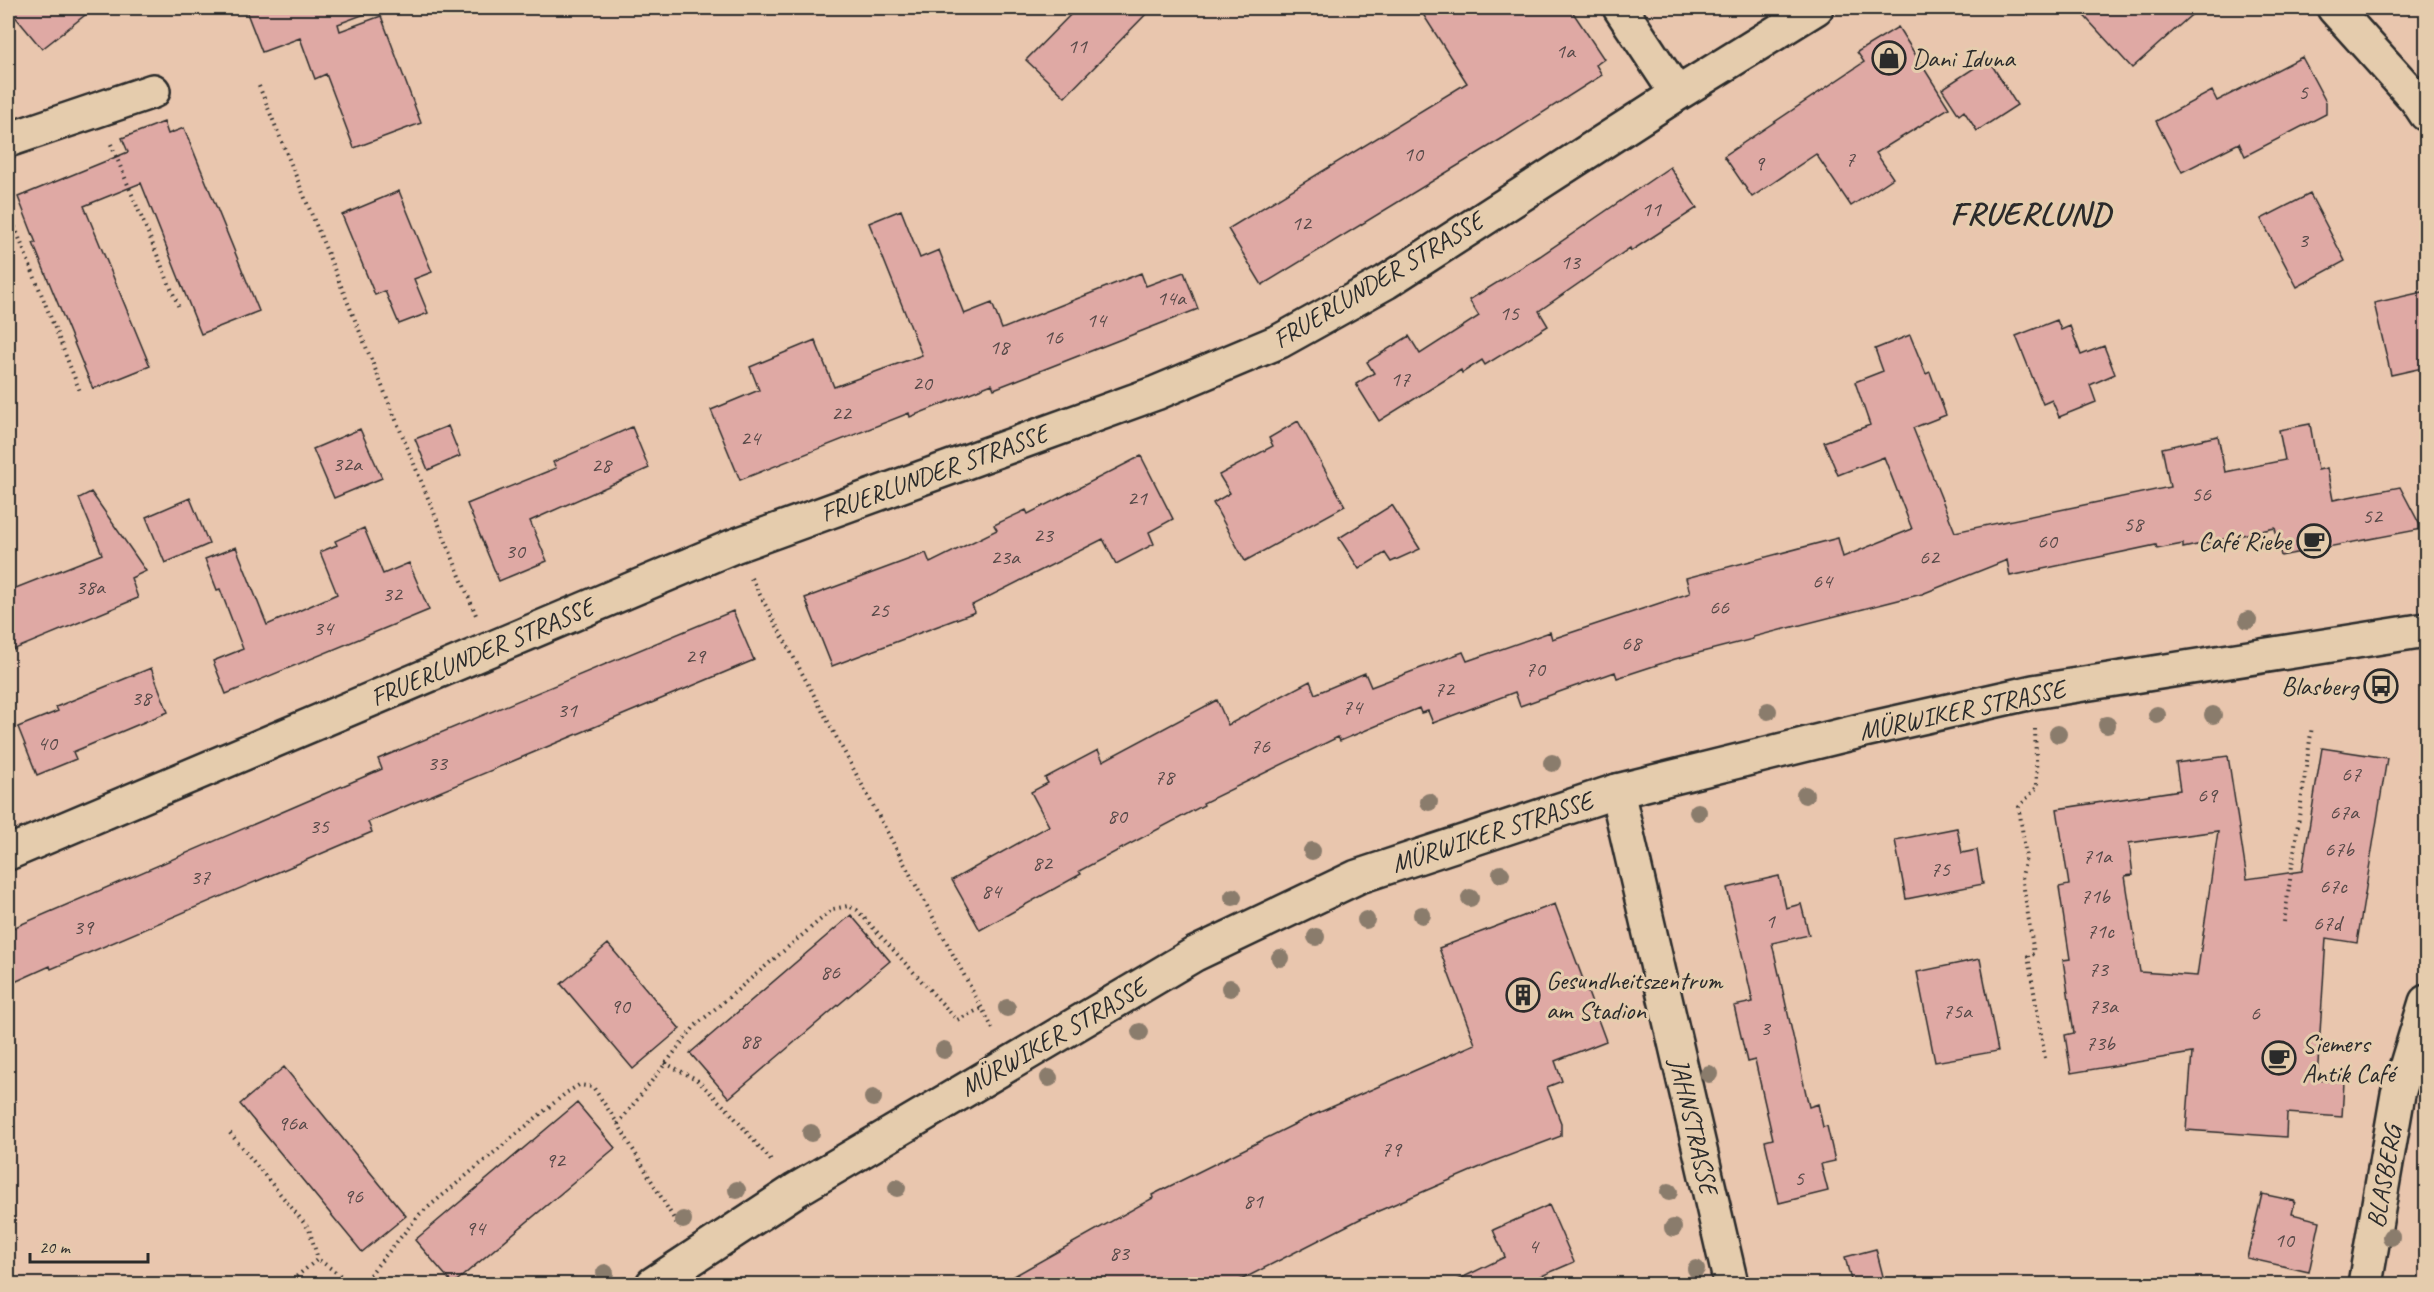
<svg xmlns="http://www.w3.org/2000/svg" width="2434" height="1292" viewBox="0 0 2434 1292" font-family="Caveat,sans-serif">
  <rect width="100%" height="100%" fill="#e9c6ae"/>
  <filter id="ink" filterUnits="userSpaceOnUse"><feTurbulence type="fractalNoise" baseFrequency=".0167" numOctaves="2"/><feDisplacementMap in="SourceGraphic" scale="12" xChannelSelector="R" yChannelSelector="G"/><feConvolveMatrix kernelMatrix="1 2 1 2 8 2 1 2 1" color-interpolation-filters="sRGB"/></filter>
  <g filter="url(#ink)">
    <path fill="#dfa9a4" stroke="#2b2b2b" stroke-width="1.5" fill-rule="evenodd" d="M8,8H94L42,49Z
      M245,8H373V11L338,24L340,31L381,16L421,123L354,148L326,74L315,79L300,38L262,52Z
      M1077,8H1152L1065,97L1026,60Z
      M1419,8H1570L1604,59L1596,65L1602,75L1503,138L1262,285L1228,229L1467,83Z
      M2077,8H2199L2132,68Z
      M1898,27L1949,108L1876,153L1893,178L1851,206L1816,154L1752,197L1724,156L1864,62L1857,52Z
      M2302,57L2326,102V114L2245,156L2239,143L2182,172L2156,121L2212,91L2217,101Z
      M1988,59L2017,105L1977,131L1964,111L1959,115L1942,89Z
      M164,122L168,134L184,128L259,311L201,334L141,183L84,206L150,366L93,389L33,243H36L18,197L128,152L122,138Z
      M1670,167L1697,208L1631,251L1630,248L1539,311L1548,326L1485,365L1482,360L1462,373L1461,370L1379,421L1356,384L1374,373L1367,362L1409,336L1420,354L1479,316L1469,300L1540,256Z
      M399,191L432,272L414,279L428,313L399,324L385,291L375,295L342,215Z
      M2310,194L2345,261L2297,287L2261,219Z
      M901,210L920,258L939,250L964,314L992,303L1002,329L1141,273L1146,286L1184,272L1198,309L994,389L992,384L910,417L909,413L740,480L711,410L759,390L750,367L815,340L834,387L922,355L869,223Z
      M2427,291V367L2391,375L2374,303Z
      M2057,320L2061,330L2070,326L2081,355L2104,346L2115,374L2090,385L2096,402L2059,417L2052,400L2043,404L2016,336Z
      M1910,335L1926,374L1930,372L1946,415L1913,428L1955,532L2170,487L2162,448L2218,436L2225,472L2285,460L2279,430L2310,424L2318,470L2327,468L2333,500L2400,487L2422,529L2281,556L2275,528L2183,548V544L2157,549L2156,545L2010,576L2007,560L1922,594L1753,637V639L1675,659L1617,678L1615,672L1520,706L1515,692L1433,723L1428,711L1421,713L1419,708L1340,741L1338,737L1203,803L1204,805L1079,871L1081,874L980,930L952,880L1049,826L1031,792L1048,783L1045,778L1098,750L1103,761L1217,700L1228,725L1310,681L1315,694L1365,673L1371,687L1463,652L1467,661L1550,632L1552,639L1690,593L1686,578L1838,538L1843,557L1912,529L1884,457L1838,475L1824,442L1870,425L1855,382L1883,371L1875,349Z
      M1298,421L1345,506L1245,561L1213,503L1230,493L1219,475L1273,446L1269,438Z
      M448,426L460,456L428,470L415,439Z
      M632,427L649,468L530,521L547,561L499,581L467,504L556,468L553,462Z
      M360,429L382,478L334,498L313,449Z
      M1141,456L1173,519L1149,532L1154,544L1116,564L1103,539L972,605L975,612L832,666L805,598L926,553L930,563L997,530L994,525L1026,510L1028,514Z
      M91,492L146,571L131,578L138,598L8,652V591L102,554L79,498Z
      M190,498L209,544L165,563L146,517Z
      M1392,505L1420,549L1391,562L1385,553L1359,569L1339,538Z
      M364,528L383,574L409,563L429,610L226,694L213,661L243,649L220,589L217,590L205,559L236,547L267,625L337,594L320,552L337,545L335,541Z
      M733,611L754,660L368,822L372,832L51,969L50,966L8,985V930L382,769L378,759Z
      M151,668L168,712L73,752L76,759L37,775L18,727L58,711L56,707Z
      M2322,748L2387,758L2357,943L2326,938L2317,1080L2344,1082L2342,1117L2287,1113L2286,1137L2186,1130L2192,1053L2071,1073L2065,1035L2074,1033L2063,960L2070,959L2059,887L2069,885L2057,809L2180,790L2176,763L2228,756L2247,879L2302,871ZM2218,831L2197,976L2140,972L2125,876L2133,875L2129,843Z
      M1957,828L1962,853L1977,850L1983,884L1906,899L1895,840Z
      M1779,876L1786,908L1801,904L1809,935L1772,943L1809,1107L1818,1104L1823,1127L1827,1126L1835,1161L1821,1164L1828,1191L1779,1203L1765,1141L1773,1139L1755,1060L1747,1062L1734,1006L1753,1002L1727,888Z
      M1555,904L1606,1041L1555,1061L1562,1081L1547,1087L1561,1123V1136L1492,1162L1360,1219L1233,1284H1000L1153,1198L1152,1195L1309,1117L1475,1044L1439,948Z
      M851,915L890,961L729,1098L690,1053Z
      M608,944L680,1029L633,1069L561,984Z
      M1980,959L1998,1051L1935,1062L1917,972Z
      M284,1067L406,1216L362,1252L240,1104Z
      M577,1103L615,1148L453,1284L415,1240Z
      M2262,1194L2295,1201L2292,1214L2320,1221L2309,1272L2247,1258Z
      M1549,1205L1574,1262L1523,1284H1449L1505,1257L1493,1230Z
      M1876,1249L1885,1284H1852L1845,1257Z"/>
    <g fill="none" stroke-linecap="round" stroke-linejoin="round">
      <g stroke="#2b2b2b" stroke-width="38">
        <path id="minor" d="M1620,8L1677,94
          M2334,8L2416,99L2426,114
          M8,140L153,91
          M1617,791L1731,1284
          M8,853L734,546L1156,393L1280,341L1386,282L1677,94L1816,8
          M2365,1284L2398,1094L2426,1002"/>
      </g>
      <g stroke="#2b2b2b" stroke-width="38">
        <path id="secondary" d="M653,1284L796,1190L1195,954L1357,877L1617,791L1864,730L2033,692L2426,630"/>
      </g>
      <path stroke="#2b2b2b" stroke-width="4" stroke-dasharray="1.5 4.5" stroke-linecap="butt" d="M994,12L1001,8
        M259,86L476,615
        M111,144L180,310
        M8,210L81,394
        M751,578L993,1029
        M2035,729L2037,787L2019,807L2026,857L2022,876L2034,954L2028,956L2045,1058
        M2284,922L2312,726
        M665,1063L696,1079L728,1110L772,1162
        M618,1124L695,1026L833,909L848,906L857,910L957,1020L982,1008
        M230,1133L309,1229L318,1259
        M287,1284L318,1259L352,1284
        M362,1284L420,1214L566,1093L579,1085L593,1087L618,1124L677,1224"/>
      <use href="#minor" stroke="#e5ccad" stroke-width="33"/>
      <use href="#secondary" stroke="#e5ccad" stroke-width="33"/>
    </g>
    <g fill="#8a7b6c">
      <circle cx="2248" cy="620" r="9"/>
      <circle cx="1768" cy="711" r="9"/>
      <circle cx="2157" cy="715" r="9"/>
      <circle cx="2213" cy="715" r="9"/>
      <circle cx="2107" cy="725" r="9"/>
      <circle cx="2058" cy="734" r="9"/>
      <circle cx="1552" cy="763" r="9"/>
      <circle cx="1805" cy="795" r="9"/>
      <circle cx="1429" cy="802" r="9"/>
      <circle cx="1698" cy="812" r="9"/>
      <circle cx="1312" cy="851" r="9"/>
      <circle cx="1501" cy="874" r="9"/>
      <circle cx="1233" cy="897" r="9"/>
      <circle cx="1470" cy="898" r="9"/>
      <circle cx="1422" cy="915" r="9"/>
      <circle cx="1366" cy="920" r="9"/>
      <circle cx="1316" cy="937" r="9"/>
      <circle cx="1280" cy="958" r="9"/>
      <circle cx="1230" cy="988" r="9"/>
      <circle cx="1007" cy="1008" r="9"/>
      <circle cx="1140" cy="1032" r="9"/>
      <circle cx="944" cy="1050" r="9"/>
      <circle cx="1709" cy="1074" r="9"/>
      <circle cx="1049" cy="1078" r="9"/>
      <circle cx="873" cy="1098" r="9"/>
      <circle cx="811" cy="1133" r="9"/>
      <circle cx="897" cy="1188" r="9"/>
      <circle cx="737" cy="1190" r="9"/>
      <circle cx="1669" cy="1192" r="9"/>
      <circle cx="683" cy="1220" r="9"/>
      <circle cx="1673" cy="1228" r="9"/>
      <circle cx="2391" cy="1237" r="9"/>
      <circle cx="1696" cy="1269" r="9"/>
      <circle cx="605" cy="1273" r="9"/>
    </g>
  </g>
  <defs>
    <g id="shop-ring" transform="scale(1.725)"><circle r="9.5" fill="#e5ccad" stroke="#2b2b2b" stroke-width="1.5"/><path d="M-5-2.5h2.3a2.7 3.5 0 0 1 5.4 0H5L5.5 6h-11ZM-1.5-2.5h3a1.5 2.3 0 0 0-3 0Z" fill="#2b2b2b"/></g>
    <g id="cafe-ring" transform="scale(1.725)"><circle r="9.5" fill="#e5ccad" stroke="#2b2b2b" stroke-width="1.5"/><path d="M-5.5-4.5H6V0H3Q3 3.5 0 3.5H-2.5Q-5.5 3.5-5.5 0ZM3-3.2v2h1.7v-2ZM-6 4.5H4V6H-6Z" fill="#2b2b2b"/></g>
    <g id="bus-ring" transform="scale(1.725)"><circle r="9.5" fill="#e5ccad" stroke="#2b2b2b" stroke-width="1.5"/><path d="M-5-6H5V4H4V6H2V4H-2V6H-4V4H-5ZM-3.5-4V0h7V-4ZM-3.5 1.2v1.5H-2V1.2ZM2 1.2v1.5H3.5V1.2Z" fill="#2b2b2b"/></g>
    <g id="building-ring" transform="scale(1.725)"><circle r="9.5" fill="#e5ccad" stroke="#2b2b2b" stroke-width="1.5"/><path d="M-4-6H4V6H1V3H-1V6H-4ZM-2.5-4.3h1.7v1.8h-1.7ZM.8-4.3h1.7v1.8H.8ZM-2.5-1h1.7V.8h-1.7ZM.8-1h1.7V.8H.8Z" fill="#2b2b2b"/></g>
  </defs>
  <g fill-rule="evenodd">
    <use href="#shop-ring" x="1889" y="58"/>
    <use href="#cafe-ring" x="2314" y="541"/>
    <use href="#bus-ring" x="2381" y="686"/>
    <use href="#building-ring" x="1523" y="995"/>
    <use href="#cafe-ring" x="2279" y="1058"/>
  </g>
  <g text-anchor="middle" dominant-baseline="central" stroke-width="6" stroke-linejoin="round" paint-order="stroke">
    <g font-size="22" fill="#584a49">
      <text x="1077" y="46">11</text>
      <text x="1565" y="51">1a</text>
      <text x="2303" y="92">5</text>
      <text x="1413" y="154">10</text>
      <text x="1850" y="159">7</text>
      <text x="1759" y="163">9</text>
      <text x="1651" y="209">11</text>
      <text x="1301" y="223">12</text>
      <text x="2303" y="240">3</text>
      <text x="1570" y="262">13</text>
      <text x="1171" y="298">14a</text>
      <text x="1509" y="313">15</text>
      <text x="1096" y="320">14</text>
      <text x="1053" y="337">16</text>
      <text x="999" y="347">18</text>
      <text x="1400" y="379">17</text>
      <text x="922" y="383">20</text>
      <text x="841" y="413">22</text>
      <text x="750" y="438">24</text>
      <text x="347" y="464">32a</text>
      <text x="601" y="465">28</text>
      <text x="2201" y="494">56</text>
      <text x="1137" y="498">21</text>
      <text x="2372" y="516">52</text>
      <text x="2133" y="524">58</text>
      <text x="1043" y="535">23</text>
      <text x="2047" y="541">60</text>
      <text x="515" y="551">30</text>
      <text x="1005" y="557">23a</text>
      <text x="1929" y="557">62</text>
      <text x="1822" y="581">64</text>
      <text x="90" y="587">38a</text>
      <text x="392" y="594">32</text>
      <text x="1719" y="607">66</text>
      <text x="879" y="610">25</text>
      <text x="323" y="628">34</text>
      <text x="1631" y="643">68</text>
      <text x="695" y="656">29</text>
      <text x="1535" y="669">70</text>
      <text x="1444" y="689">72</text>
      <text x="141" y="698">38</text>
      <text x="1352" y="707">74</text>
      <text x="567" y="710">31</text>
      <text x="47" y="743">40</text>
      <text x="1260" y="746">76</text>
      <text x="437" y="763">33</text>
      <text x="2351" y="774">67</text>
      <text x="1164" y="777">78</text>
      <text x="2207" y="795">69</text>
      <text x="2344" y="812">67a</text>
      <text x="1117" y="816">80</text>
      <text x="319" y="826">35</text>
      <text x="2339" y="849">67b</text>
      <text x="2097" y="856">71a</text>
      <text x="1042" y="863">82</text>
      <text x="1940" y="869">75</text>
      <text x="200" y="877">37</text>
      <text x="2333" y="886">67c</text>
      <text x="991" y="891">84</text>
      <text x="2095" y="896">71b</text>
      <text x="1770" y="921">1</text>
      <text x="2327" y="923">67d</text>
      <text x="83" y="927">39</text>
      <text x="2100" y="931">71c</text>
      <text x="2098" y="969">73</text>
      <text x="830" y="972">86</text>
      <text x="620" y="1006">90</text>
      <text x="2103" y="1006">73a</text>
      <text x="1957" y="1011">75a</text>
      <text x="2255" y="1013">6</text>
      <text x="1765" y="1028">3</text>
      <text x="750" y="1041">88</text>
      <text x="2100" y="1043">73b</text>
      <text x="292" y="1123">96a</text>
      <text x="1391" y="1149">79</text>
      <text x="555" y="1160">92</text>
      <text x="1799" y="1178">5</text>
      <text x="353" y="1196">96</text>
      <text x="1253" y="1201">81</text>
      <text x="475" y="1228">94</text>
      <text x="2284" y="1240">10</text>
      <text x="1533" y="1246">4</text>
      <text x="1119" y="1253">83</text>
    </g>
    <g font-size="26" fill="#2b2b2b" stroke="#e5ccad" text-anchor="start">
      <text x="1912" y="58">Dani Iduna</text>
      <text x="2291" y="541" text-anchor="end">Café Riebe</text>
      <text x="2358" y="686" text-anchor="end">Blasberg</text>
      <text x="1546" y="980">Gesundheitszentrum<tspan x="1546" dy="30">am Stadion</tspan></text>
      <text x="2302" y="1043">Siemers<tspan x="2302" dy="30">Antik Café</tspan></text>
    </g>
    <g font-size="26" fill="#2b2b2b" stroke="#e5ccad">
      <text transform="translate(1378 280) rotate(-31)">FRUERLUNDER STRASSE</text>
      <text transform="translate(934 473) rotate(-20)">FRUERLUNDER STRASSE</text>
      <text transform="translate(482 652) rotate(-23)">FRUERLUNDER STRASSE</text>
      <text transform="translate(1962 710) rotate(-12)">MÜRWIKER STRASSE</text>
      <text transform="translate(1492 832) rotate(-18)">MÜRWIKER STRASSE</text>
      <text transform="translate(1053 1037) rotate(-30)">MÜRWIKER STRASSE</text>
      <text transform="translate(1694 1126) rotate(77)">JAHNSTRASSE</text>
      <text transform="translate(2384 1177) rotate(-80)">BLASBERG</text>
    </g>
    <g font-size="32" font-weight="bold" letter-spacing="1.5" fill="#2b2b2b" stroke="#e5ccad">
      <text x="2031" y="213">FRUERLUND</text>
    </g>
  </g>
  <rect width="2434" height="1292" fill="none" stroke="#e5ccad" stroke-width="30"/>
  <rect x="15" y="15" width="2404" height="1262" fill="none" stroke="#2b2b2b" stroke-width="2" filter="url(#ink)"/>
  <path d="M30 1253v9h118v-9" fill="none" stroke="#2b2b2b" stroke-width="3"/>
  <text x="39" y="1253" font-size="18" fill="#2b2b2b" stroke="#e5ccad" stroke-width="4.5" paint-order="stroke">20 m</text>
</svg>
